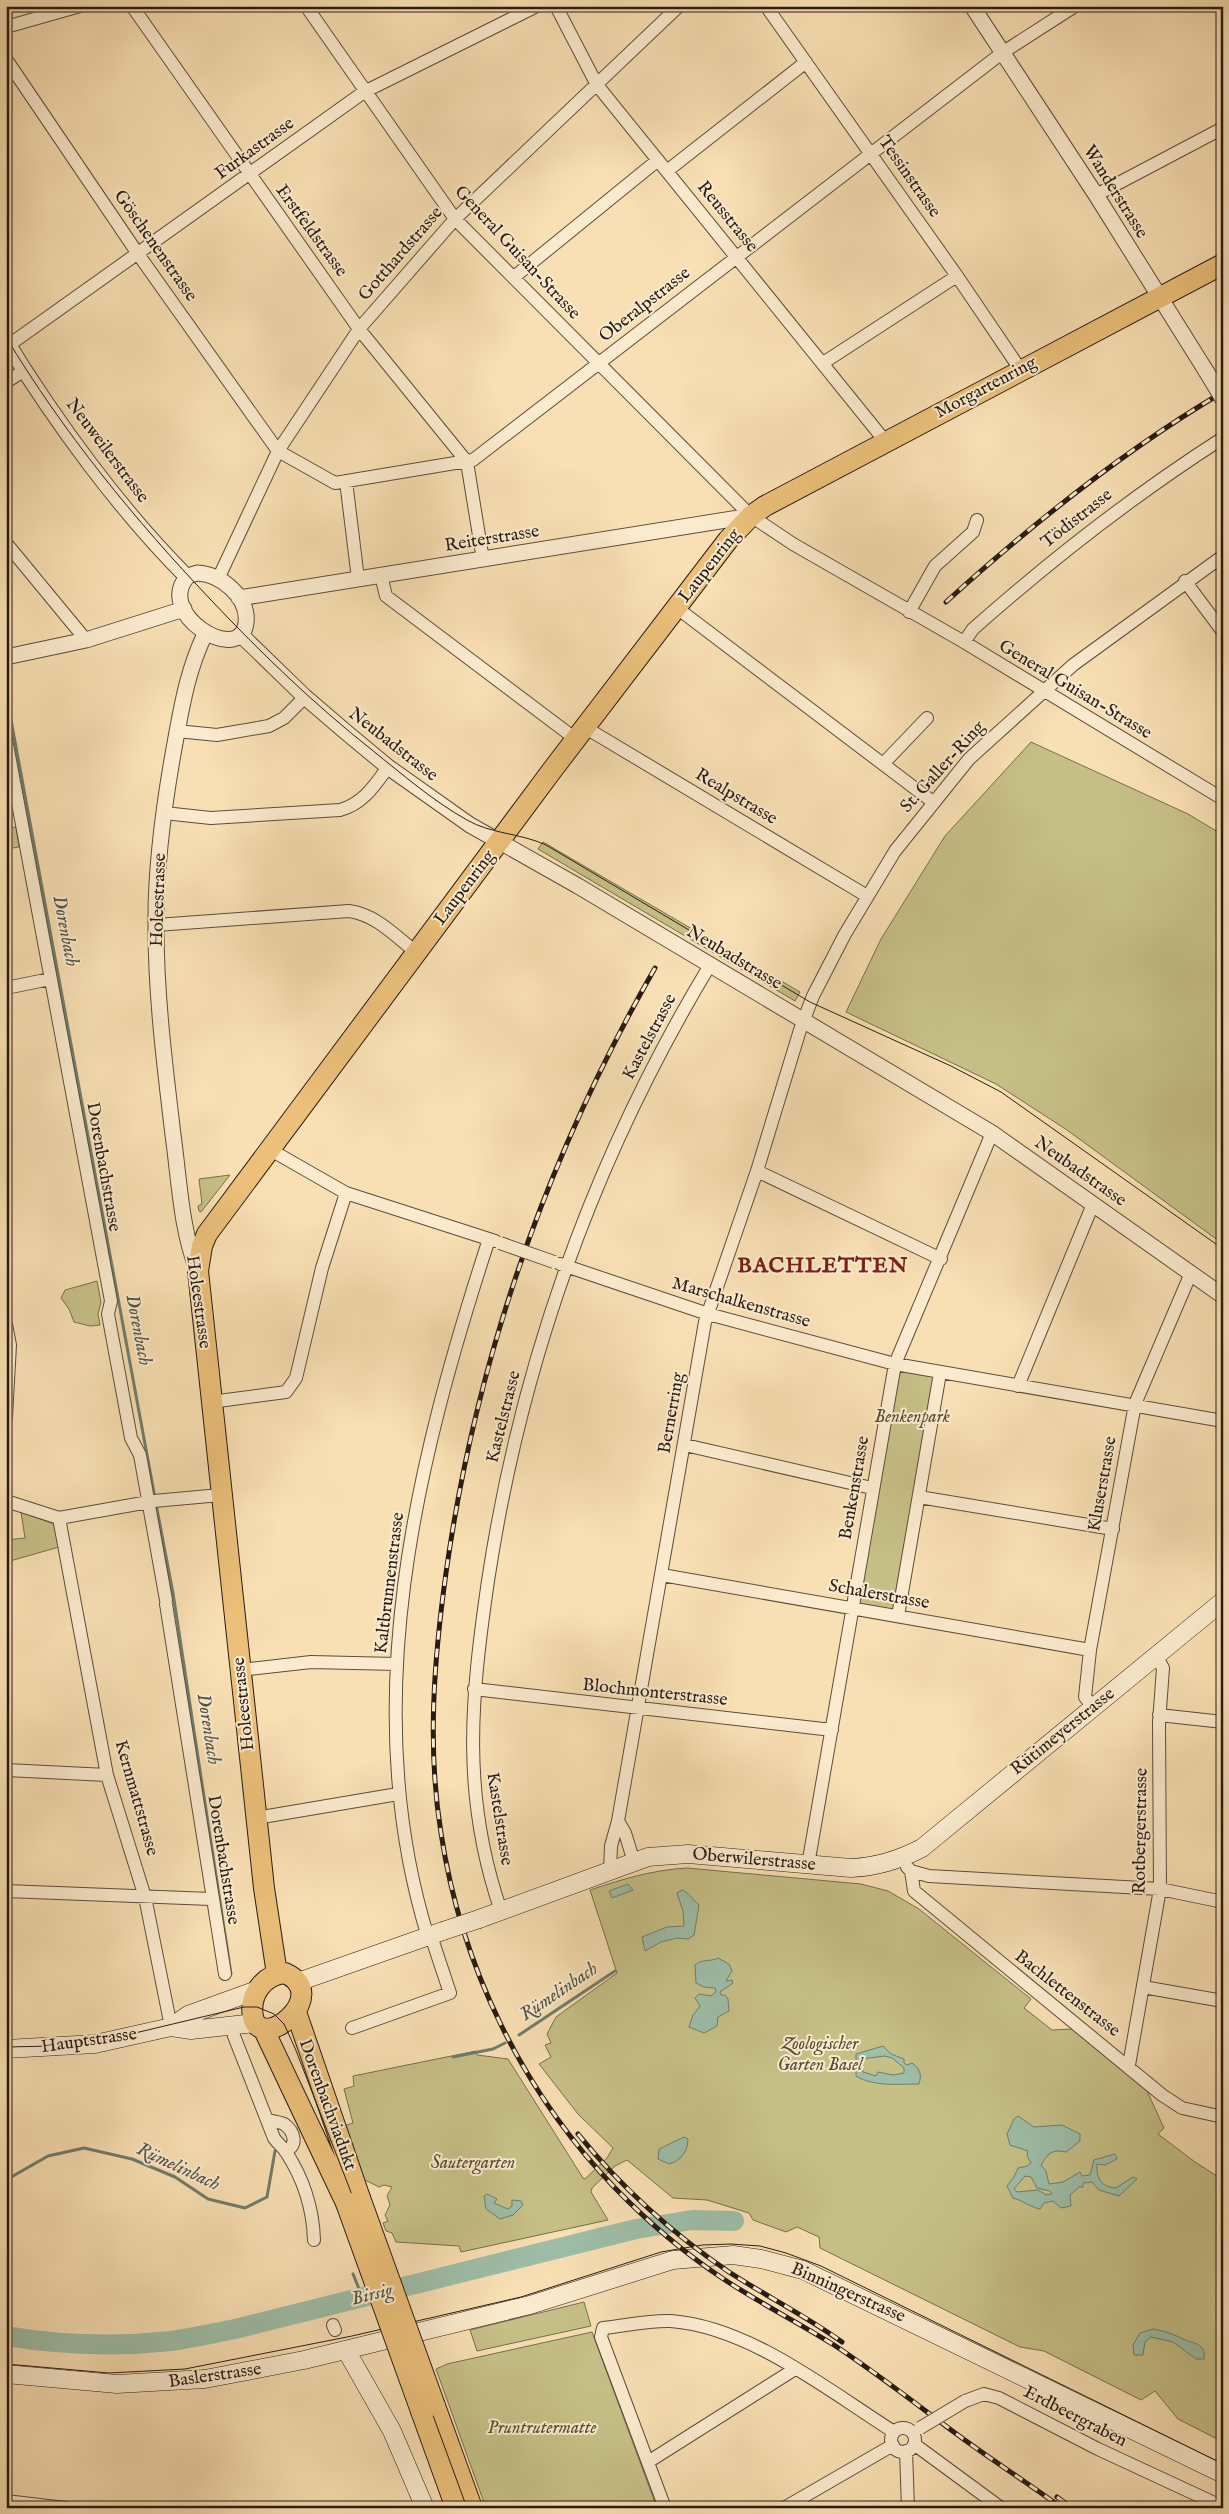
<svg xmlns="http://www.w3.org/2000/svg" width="1229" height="2514" viewBox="0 0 1229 2514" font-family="'IM FELL English',serif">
  <rect width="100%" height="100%" fill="#f9e0b4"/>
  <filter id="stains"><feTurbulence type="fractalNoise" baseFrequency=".004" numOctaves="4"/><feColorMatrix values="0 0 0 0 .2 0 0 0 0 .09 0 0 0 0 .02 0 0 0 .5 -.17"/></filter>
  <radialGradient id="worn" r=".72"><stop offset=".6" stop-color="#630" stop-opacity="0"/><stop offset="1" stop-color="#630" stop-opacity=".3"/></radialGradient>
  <path fill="#c6c087" stroke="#776e4e" d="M1031,742L1188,814L1223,835V1244L1067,1130L996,1084L846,1012L881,939L945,836Z
    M16,827L19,847L6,849V828Z
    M543,842L800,992L795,1001L538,849Z
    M230,1175L201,1212L199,1211L198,1206L202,1204L199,1179Z
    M97,1281L101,1302L98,1314L100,1325L90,1326L74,1322L69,1309L61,1298L65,1290Z
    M895,1367L944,1376L902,1616L854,1607Z
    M21,1512L54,1524L59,1547L10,1561L7,1540L25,1538Z
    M687,1868L861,1884L888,1891L919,1909L1031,1999L1024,2008L1052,2030L1072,2029L1147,2091L1164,2128L1158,2134L1195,2162L1223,2180V2442L1178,2419L1155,2391L1141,2400L1044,2351L1020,2347L820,2248L819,2237L797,2227L786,2232L753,2220L749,2213L707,2200L673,2198L627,2160L615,2166L592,2188L591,2192L608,2220L461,2252L459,2246L396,2242L392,2233L386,2231L383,2223L388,2221L385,2215L390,2205L387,2196L392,2187L384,2185L379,2187L361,2178L344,2126L353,2123L344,2089L354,2086L353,2076L476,2051L477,2055L508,2059L583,2178L585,2179L607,2158L613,2148L578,2114L539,2064L551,2057L545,2045L551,2043L547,2034L556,2017L617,1973L590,1890C623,1879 652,1870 687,1868Z
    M584,2302L591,2326L477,2351L470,2330Z
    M592,2332L657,2508H486L436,2369L447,2364Z"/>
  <path fill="#9ebea9" stroke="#6f7d6d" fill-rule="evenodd" d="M628,1884L633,1890L612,1898L609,1891Z
    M682,1890C690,1893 692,1900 699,1905L694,1935L688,1939L677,1938L661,1942L645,1951L642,1937L667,1927L684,1926L683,1911L677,1893Z
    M718,1958L729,1964L732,1971L726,1981L732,1980L733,1983L720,1992L721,1995H725L728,1999L729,2011L718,2017L717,2026L704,2033L689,2027L693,2015L700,2006L695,1998L699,1994L711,1996L716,1992L715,1988L704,1987L696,1983L695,1965C701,1959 710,1962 718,1958Z
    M883,2046L891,2054L904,2059V2063L907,2065L912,2063C920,2069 922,2074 919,2084C899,2084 874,2087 856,2076V2054ZM885,2056L892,2058L904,2068V2073L893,2075L878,2072L876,2076L863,2072L862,2059Z
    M1018,2116L1034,2127L1062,2125L1080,2134V2141L1066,2152C1051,2149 1049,2153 1041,2165L1046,2171L1049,2184L1063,2182L1080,2172L1082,2176L1090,2175L1094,2160L1115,2154L1117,2159L1105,2165L1097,2164C1096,2178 1101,2187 1116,2188L1133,2177L1137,2179L1119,2196L1099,2190L1092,2182L1083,2183V2187H1079L1070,2195L1071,2206L1061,2208L1053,2201L1044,2203L1040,2209C1030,2207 1024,2201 1013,2198L1007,2186L1014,2177L1018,2168L1027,2166L1031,2163L1027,2156L1028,2151L1010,2145L1007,2134L1014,2119ZM1025,2176L1031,2177L1037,2188L1050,2191L1052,2194L1046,2195L1038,2190L1017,2192L1014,2189Z
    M684,2137L688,2139C688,2152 680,2161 669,2164L658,2159L659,2149Z
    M487,2194L497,2199L494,2203L508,2209L512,2206V2200L521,2201L523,2205L513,2215L500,2219L486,2209L484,2196Z
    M1153,2329C1165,2331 1173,2334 1183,2339C1194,2344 1206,2343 1204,2359H1196L1173,2342L1151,2337L1145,2342L1143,2355H1134L1133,2345L1140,2333Z"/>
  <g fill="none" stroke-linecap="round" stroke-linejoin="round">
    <path stroke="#6f7d6d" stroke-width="3" d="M6,693L155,1498
      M156,1504L173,1593L231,1974
      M519,2035L615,1971
      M453,2057L493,2049L505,2043
      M6,2180L48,2156L84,2148L132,2159L175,2177L208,2199L245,2208L267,2197L275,2151
      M353,2274L362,2296"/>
    <path stroke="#9ebea9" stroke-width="20" d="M6,2336C60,2345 116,2347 171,2341C192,2338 214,2333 235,2329L636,2229L692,2220L734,2221"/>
    <g stroke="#5c4c3c" stroke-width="14">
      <path id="minor" d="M132,6L359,329L467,462L483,560
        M306,6L455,219L751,516L793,544L964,642L1223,799
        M556,6L597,85L885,441
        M766,6L957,276L1020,369
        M6,27L80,6
        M6,59L138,254L278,451L335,483L473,460L1002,53L1075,6
        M667,171L806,62
        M1096,195L1223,128
        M514,277L658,160
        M9,345L364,92L537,6
        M823,363L957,276
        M6,382L25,370
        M346,481L358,579
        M6,543L86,640
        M381,575L386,596L577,740
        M218,579L278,451L359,329L455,219L679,6
        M1185,581L1223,632
        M677,608L933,802
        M909,612L935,566L973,532L977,520
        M964,642L973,629C1052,559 1134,495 1223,438
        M586,728L867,896
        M177,731L217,735L269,726L284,718L305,697
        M6,739L111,1301L108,1314L131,1438L140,1455L166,1600
        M883,764L927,718
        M164,813L211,818L340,810C363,804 375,785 388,767
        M156,925L349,911C377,915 395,936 417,953
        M6,988L50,979
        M269,1149L346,1193L495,1241
        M757,1171L941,1259
        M560,1264L708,1314L895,1364L1223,1421
        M6,1324L10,1345L6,1417
        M1018,1386L1093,1204
        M211,1402L286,1392L296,1378L322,1268L346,1193
        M685,1445L872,1488
        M919,1497L1113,1529
        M6,1501L59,1518L154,1501L220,1495
        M59,1518L107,1775L145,1897L171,2027
        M662,1575L1090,1650
        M166,1604L225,1974
        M898,1616L940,1373
        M240,1670L311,1662L397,1664
        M474,1689L832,1730
        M1093,1707L1085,1697L1090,1650L1135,1404L1191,1273
        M1159,1715L1223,1722
        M6,1770L107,1775
        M256,1818L398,1794
        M618,1821L625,1833L634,1862
        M808,1865L895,1364L992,1133
        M907,1867L911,1871L929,1876L1160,1889L1223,1902
        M610,1871L611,1846L618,1821L705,1322L757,1171L800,1030L813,996L845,934L895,851L969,759L1073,665L1223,556
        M911,1871L914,1891L1162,2095L1182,2108L1223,2117
        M6,1891L211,1899
        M501,1911C461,1795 471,1698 488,1581C521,1362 596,1154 710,965
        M428,1937C356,1705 416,1463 489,1239
        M1143,1987L1223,2001
        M231,2024L234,2036L274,2138C278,2144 283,2147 286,2152C303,2178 313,2209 314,2240
        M352,2028L450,1993L431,1936
        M1129,2065L1160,1889L1159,1723L1163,1668L1156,1656
        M267,2120C272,2121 279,2122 284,2124C294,2131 299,2146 285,2151
        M333,2325L335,2330
        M965,2401L984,2394L999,2398L1098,2449L1223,2507
        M891 2440a12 12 0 1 1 24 0a12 12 0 1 1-24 0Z
        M914,2444L1001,2508
        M906,2451L908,2508
        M648,2462L795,2369
        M6,2501L65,2508
        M665,2508L601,2337L603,2328C624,2326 649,2320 671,2321C750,2327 829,2391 894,2432
        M784,2508L893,2445"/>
    </g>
    <g stroke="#5c4c3c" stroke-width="17">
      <path id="tertiary" d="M972,6L1096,195L1206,371
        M6,341C55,421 120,510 187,577
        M197,573C221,574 249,597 246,623C241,667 153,613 188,576Z
        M239,598L751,516
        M241,635L305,697L347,733L388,767L470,825L578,886L992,1133L1223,1296
        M6,657L86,640L184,609
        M197,1269C181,1230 179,1177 173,1135C165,1067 156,997 156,928C155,866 164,803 175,743C182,705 188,669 205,634"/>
    </g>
    <g stroke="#281b14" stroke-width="19">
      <path id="secondary" d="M479,1919L648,1857L688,1854L851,1868C877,1867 899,1860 922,1848L1223,1601
        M298,1982L443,1931
        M171,2027L188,2015L257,1990
        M6,2049L95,2044L171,2027L191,2030L255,2023
        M346,2350L392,2431L425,2508
        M6,2374L117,2384L205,2379L304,2360L530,2305L673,2260L733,2255L761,2259L803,2270L1223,2474"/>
    </g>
    <g stroke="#281b14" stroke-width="22">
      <path id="primary" d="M285,1973C333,1995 261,2054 253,2017C249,1995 263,1975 285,1973Z
        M277,1974L264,1888L198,1271L202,1246L207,1234L553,769L728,540L751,516L765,506L1223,264
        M296,2012L360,2198
        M263,2028L346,2203
        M435,2406L472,2508
        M421,2411L456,2508"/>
    </g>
    <use href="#minor" stroke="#fbebce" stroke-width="12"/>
    <use href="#tertiary" stroke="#fbebce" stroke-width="15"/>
    <use href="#secondary" stroke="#fbebce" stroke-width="18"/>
    <use href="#primary" stroke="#ecc07a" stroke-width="20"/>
    <path stroke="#281b14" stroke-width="1" d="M6,337C63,432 135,520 211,600C262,654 314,704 372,750C402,774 433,801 467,820C491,834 520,833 546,845L810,1002L951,1066L1001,1092L1223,1249
      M6,2047L55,2046L110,2039L244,2007H257L274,2014L284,2024L295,2048L354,2200L467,2508
      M6,2364L109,2373L185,2369L352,2336L521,2297L661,2252L702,2245L731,2244L760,2246L786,2253L821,2266L1223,2464"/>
    <g stroke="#281b14" stroke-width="5">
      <path id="rail" d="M946,602C1032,524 1123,451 1223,392
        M655,968C548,1155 476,1359 446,1573C434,1659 427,1747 441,1833C461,1966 522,2091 615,2188C647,2221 683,2252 722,2278C758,2302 797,2322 834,2345C878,2374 920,2407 962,2438C995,2462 1029,2484 1062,2508
        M578,2134C621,2187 673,2234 729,2272C766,2296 806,2316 842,2342
        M1057,2497L1072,2508"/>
    </g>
    <use href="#rail" stroke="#fbebce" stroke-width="3" stroke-dasharray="9" stroke-linecap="butt"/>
    <g stroke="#5c4c3c" stroke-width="14" stroke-linecap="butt">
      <path id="minor-bridge" d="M500,1243L554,1262
        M920,2428L965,2401"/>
    </g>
    <g stroke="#5c4c3c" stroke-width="17" stroke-linecap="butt">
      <path id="tertiary-bridge" d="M1206,371L1223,399"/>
    </g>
    <g stroke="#281b14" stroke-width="19" stroke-linecap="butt">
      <path id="secondary-bridge" d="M443,1931L479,1919"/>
    </g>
    <g stroke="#281b14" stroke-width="22" stroke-linecap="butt">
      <path id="primary-bridge" d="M360,2198L435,2406
        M346,2203L421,2411"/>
    </g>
    <use href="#minor-bridge" stroke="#fbebce" stroke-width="12"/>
    <use href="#tertiary-bridge" stroke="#fbebce" stroke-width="15"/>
    <use href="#secondary-bridge" stroke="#fbebce" stroke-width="18"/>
    <use href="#primary-bridge" stroke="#ecc07a" stroke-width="20"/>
  </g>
  <g text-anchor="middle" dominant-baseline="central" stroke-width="4" stroke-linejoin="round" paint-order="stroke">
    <g font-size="18" fill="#281b14" stroke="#fbebce">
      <text transform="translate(255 149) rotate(-36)">Furkastrasse</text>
      <text transform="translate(909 177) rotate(55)">Tessinstrasse</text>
      <text transform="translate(1115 192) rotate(58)">Wanderstrasse</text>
      <text transform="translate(727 217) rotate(51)">Reusstrasse</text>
      <text transform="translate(311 231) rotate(54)">Erstfeldstrasse</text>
      <text transform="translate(155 246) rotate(55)">Göschenenstrasse</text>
      <text transform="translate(517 253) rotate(47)">General Guisan-Strasse</text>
      <text transform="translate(401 254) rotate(-49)">Gotthardstrasse</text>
      <text transform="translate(645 305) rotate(-38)">Oberalpstrasse</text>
      <text transform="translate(986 388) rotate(-28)">Morgartenring</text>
      <text transform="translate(107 451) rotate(53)">Neuweilerstrasse</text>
      <text transform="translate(1077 519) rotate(-38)">Tödistrasse</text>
      <text transform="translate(492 539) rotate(-9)">Reiterstrasse</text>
      <text transform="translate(710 566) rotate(-52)">Laupenring</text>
      <text transform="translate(1075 690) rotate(31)">General Guisan-Strasse</text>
      <text transform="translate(393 745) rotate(38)">Neubadstrasse</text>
      <text transform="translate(943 767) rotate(-48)">St. Galler-Ring</text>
      <text transform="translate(736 797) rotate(31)">Realpstrasse</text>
      <text transform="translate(465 888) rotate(-53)">Laupenring</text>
      <text transform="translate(159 900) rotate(-88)">Holeestrasse</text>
      <text transform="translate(734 958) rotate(31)">Neubadstrasse</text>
      <text transform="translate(650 1037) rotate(-62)">Kastelstrasse</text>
      <text transform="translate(103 1167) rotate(80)">Dorenbachstrasse</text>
      <text transform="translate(1080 1172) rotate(35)">Neubadstrasse</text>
      <text transform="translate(198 1302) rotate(82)">Holeestrasse</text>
      <text transform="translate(741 1303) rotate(16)">Marschalkenstrasse</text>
      <text transform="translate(672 1413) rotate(-80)">Bernerring</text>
      <text transform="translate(504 1417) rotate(-76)">Kastelstrasse</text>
      <text transform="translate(1103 1484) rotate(-80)">Kluserstrasse</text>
      <text transform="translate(855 1488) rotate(-80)">Benkenstrasse</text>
      <text transform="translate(390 1583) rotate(-83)">Kaltbrunnenstrasse</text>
      <text transform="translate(879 1595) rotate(10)">Schalerstrasse</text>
      <text transform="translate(655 1693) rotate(6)">Blochmonterstrasse</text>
      <text transform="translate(244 1704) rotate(-96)">Holeestrasse</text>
      <text transform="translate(1063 1732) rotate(-39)">Rütimeyerstrasse</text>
      <text transform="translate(136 1798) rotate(74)">Kernmattstrasse</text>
      <text transform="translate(499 1819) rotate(81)">Kastelstrasse</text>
      <text transform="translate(1141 1831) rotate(-89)">Rotbergerstrasse</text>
      <text transform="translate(223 1860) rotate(81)">Dorenbachstrasse</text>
      <text transform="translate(754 1860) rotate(5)">Oberwilerstrasse</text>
      <text transform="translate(1067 1994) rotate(38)">Bachlettenstrasse</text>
      <text transform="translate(89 2041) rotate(-8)">Hauptstrasse</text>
      <text transform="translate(327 2105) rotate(70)">Dorenbachviadukt</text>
      <text transform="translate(848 2293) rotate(24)">Binningerstrasse</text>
      <text transform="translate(215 2376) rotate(-8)">Baslerstrasse</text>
      <text transform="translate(1075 2417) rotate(27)">Erdbeergraben</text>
    </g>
    <g font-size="18" font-style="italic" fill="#574d36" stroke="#fbebce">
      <text x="912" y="1417">Benkenpark</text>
      <text x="820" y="2044">Zoologischer<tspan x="820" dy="21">Garten Basel</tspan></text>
      <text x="473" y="2163">Sautergarten</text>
      <text x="542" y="2428">Pruntrutermatte</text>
    </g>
    <g font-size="19" font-style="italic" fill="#515448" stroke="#fbebce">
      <text transform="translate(65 931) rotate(79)">Dorenbach</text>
      <text transform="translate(138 1330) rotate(79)">Dorenbach</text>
      <text transform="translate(208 1729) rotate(81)">Dorenbach</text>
      <text transform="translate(559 1992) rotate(-34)">Rümelinbach</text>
      <text transform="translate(178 2167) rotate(25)">Rümelinbach</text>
      <text transform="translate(372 2295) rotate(-14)">Birsig</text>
    </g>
    <g font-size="22" font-weight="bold" letter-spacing="1" fill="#7a1f14" stroke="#fbebce">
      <text x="823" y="1266">BACHLETTEN</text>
    </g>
  </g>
  <rect width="1229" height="2514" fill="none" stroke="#f9e0b4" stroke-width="25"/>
  <rect x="8" y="8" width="1214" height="2499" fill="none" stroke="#281b14" stroke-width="2.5"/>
  <rect x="12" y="12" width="1204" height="2489" fill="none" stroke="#281b14"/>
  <rect width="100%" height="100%" filter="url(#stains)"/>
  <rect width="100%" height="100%" fill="url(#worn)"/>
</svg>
